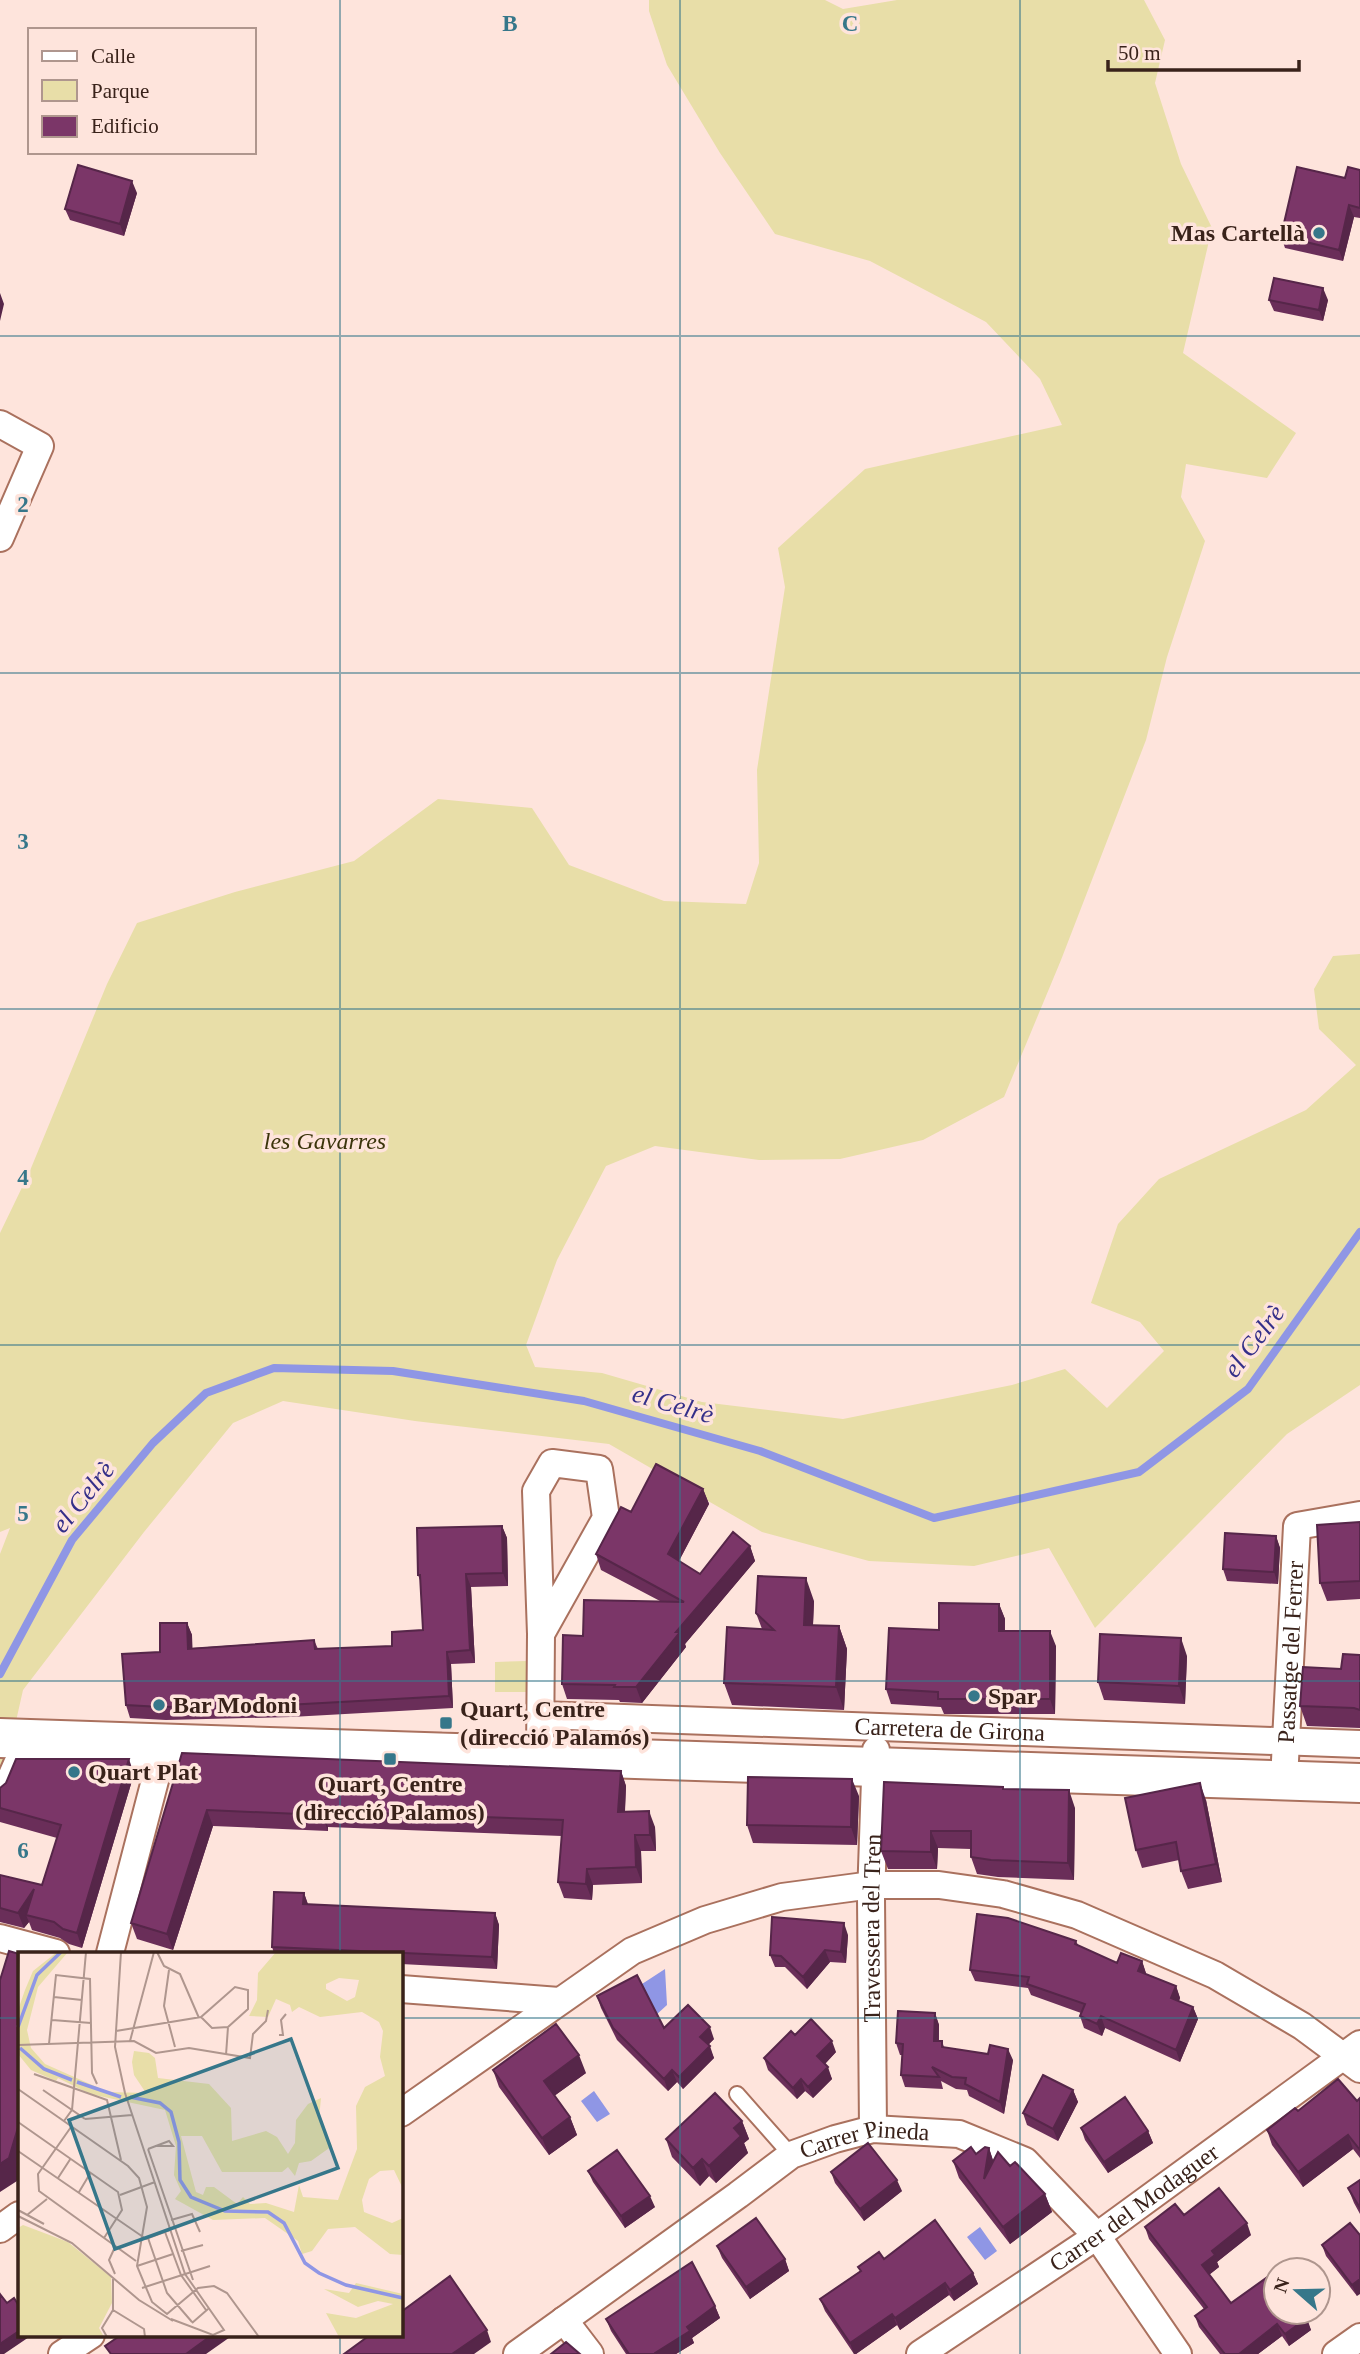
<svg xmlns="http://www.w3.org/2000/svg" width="1360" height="2354" viewBox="0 0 1360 2354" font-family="Georgia,serif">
  <rect width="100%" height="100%" fill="#fee4dc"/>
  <path fill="#e8dea8" d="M649,0H825L843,9L897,0H1144L1165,40L1155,83L1181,164L1212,228L1183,353L1296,433L1267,478L1186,464L1181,497L1205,541L1167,657L1146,740L1061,960L1004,1097L923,1140L840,1159L759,1160L655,1146L606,1166L557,1260L526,1345L535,1367L602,1373L702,1402L843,1419L1012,1385L1065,1369L1107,1408L1164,1351L1140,1322L1091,1303L1118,1224L1159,1179L1306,1110L1356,1065L1319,1029L1314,989L1333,956L1360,954V1385L1287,1434L1095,1628L1049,1548L974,1566L869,1561L762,1532L609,1444L415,1421L283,1401L233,1423L144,1532L23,1690L5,1770L0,1780V1554L10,1528L0,1532V1233L29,1173L107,984L137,923L235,892L354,861L438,799L532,808L569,865L664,901L746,904L759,863L757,770L785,587L778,548L865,469L1062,425L1040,379L986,322L870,261L775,234L720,153L667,65L649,11Z
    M527,1661V1692H495V1662Z"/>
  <path fill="#8f96e5" d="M665,1969L667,2005L656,2015L641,1987L642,1984Z
    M594,2091L610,2114L597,2122L581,2101Z
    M980,2227L997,2251L985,2260L967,2237Z"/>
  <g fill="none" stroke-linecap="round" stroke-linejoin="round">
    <path stroke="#8f96e5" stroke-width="8" d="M0,1674L72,1540L153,1443L206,1393L274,1368L393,1371L584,1401L760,1451L934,1518L1139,1472L1248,1389L1360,1232"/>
    <g stroke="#aa715e" stroke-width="18">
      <path id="service" d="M737,2094L791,2155"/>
    </g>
    <g stroke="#aa715e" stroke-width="23">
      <path id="pedestrian" d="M106,1762H160
        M0,1794L14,1762H41"/>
    </g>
    <g stroke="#aa715e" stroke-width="30">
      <g id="minor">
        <path d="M0,424L40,446L0,538"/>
        <path id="s1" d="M540,1715L1360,1744"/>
        <path d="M540,1757L541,1634L536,1491L552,1463L599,1469L606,1518L541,1634"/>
        <path id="s2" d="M1284,1780L1297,1526L1360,1515"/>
        <path d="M0,1938L56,1953"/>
        <path d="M110,1953L165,1742"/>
        <path d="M401,1989L559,2001"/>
        <path d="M401,2113L632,1951L705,1920L782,1897L872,1885H939L1003,1894L1077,1915L1215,1975L1302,2026L1360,2069"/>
        <path id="s3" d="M873,2129L871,1898L876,1750"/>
        <path d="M0,2229L19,2215"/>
        <path d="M564,2320L590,2354"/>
        <path d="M62,2354L91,2335"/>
        <path id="s4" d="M517,2354L738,2195L791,2155L835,2139L873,2129L959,2134L1025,2161L1097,2236L1178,2354"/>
        <path id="s5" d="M920,2354L1097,2236L1360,2044"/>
        <path d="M1336,2354L1360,2337"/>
      </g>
    </g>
    <g stroke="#aa715e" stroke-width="42">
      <path id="secondary" d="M0,1738L1360,1783"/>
    </g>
    <use href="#service" stroke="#fff" stroke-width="14"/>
    <use href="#pedestrian" stroke="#fff" stroke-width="19"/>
    <use href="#minor" stroke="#fff" stroke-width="26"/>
    <use href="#secondary" stroke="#fff" stroke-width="38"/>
  </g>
  <path fill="#6a2e59" d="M1360,170V218L1354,217L1343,261L1285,248L1281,236L1345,178Z
    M137,193L124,236L70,220L65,209Z
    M1269,300H1328L1323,321L1274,311Z
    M703,1489L709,1504L679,1561L700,1574L750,1546L755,1561L685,1644L686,1647L642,1703L620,1702L619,1700L567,1699L562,1684L583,1636L660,1601L601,1570L596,1554L631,1512Z
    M1360,1522V1599L1327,1601L1320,1583Z
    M502,1526L507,1538L508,1586L471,1587L475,1663L451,1664L453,1708L291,1717L166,1720L130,1718L126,1705L160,1652L187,1623L192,1635V1648L314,1640L318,1649L392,1646L423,1630L420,1580L418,1575Z
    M1276,1536L1280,1548L1278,1584L1227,1581L1223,1569Z
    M814,1601L813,1625L839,1626L847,1649L844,1710L732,1705L724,1683L762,1629L756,1613Z
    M999,1604L1005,1619V1631L1056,1646L1055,1714H944L941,1707L891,1704L886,1689L939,1630Z
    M1360,1655V1728L1307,1726L1300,1706Z
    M1187,1656L1185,1704L1104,1700L1098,1682Z
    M182,1753L621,1771L626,1786L625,1812L655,1827L656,1851H641L642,1883L593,1885L592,1900L564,1898L558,1882L562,1836L328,1827V1831L213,1826L173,1950L137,1939L131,1923Z
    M134,1774L82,1948L69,1944L60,1938L32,1930L29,1922L24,1928L0,1922V1875L42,1885L57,1838L0,1822V1788Z
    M1004,1789L1075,1808L1074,1880L998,1877L977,1874L971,1857V1849L938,1848L937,1869H888L881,1851Z
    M859,1796L857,1845L753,1843L747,1825Z
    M1206,1800L1222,1882L1188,1889L1181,1871L1179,1860L1142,1868L1136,1850Z
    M304,1893L308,1904L495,1913L499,1925L497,1969L401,1964V1953H274L272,1947Z
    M848,1935L846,1963L830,1962L807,1989L785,1967H775L770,1955Z
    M1076,1941L1078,1945L1117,1963L1142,1961L1146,1974L1176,1986L1180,1998L1179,2001L1193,2007L1198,2019L1180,2062L1105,2028L1102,2036L1084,2028L1080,2016L1081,2013L1031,1995L1028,1988L975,1981L970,1970Z
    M597,1996L664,2028L714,2039L708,2045L714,2058L683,2089L677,2082L668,2091L617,2040L601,2008Z
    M935,2013L939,2025V2041H942L944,2047L1013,2060L1004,2114L969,2096L967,2090L956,2089L941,2081L943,2089L905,2087L901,2075L902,2055H900L896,2043Z
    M795,2035L836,2052L825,2064L832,2079L813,2098L805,2091L797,2099L768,2070L764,2058Z
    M493,2070L586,2073L554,2096L570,2117L577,2135L549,2155L499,2087Z
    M1073,2090L1078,2102L1058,2141L1027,2125L1023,2113Z
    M1360,2098V2158L1353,2149L1303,2187L1272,2145L1267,2130L1298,2111L1357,2101Z
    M742,2121L749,2139L744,2143L748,2153L716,2183L709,2176L700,2186L672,2157L666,2139Z
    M1081,2128L1148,2131L1153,2143L1108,2173L1085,2140Z
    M989,2148L993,2161L1010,2166L1045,2194L1052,2212L1010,2244L959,2178L953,2161L976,2154Z
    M588,2171L655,2207L625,2228L593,2182Z
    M831,2172L902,2191L864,2221L835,2183Z
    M1360,2180V2214L1354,2203L1348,2188Z
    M1184,2215L1251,2235L1217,2262L1219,2267L1209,2275L1231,2303L1309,2312L1304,2315L1311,2330L1289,2346L1282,2336L1258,2354H1220L1199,2327L1195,2316L1204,2309L1149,2239L1145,2227Z
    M1360,2235L1357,2296L1326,2256L1322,2245Z
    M717,2246L785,2259L789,2271L750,2299L722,2258Z
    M884,2259L973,2273L978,2284L954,2301L949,2295L900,2330L897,2325L856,2354H854L825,2311L820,2299L860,2271L858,2267Z
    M715,2306L720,2318L692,2338L694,2343L676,2354H626L611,2331L606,2319Z"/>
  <path fill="#562649" d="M132,181L137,193L124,236L120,224Z
    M1349,205L1354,217L1343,261L1339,250Z
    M1323,288L1328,300L1323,321L1319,310Z
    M0,293L4,304L0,321Z
    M703,1489L709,1504L674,1570L668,1554Z
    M502,1526L507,1538L508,1586L503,1573Z
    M1276,1536L1280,1548L1278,1584L1274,1572Z
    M750,1546L755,1561L685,1644L686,1647L642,1703L636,1687L676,1632Z
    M466,1574L471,1587L475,1663L470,1650Z
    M806,1578L814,1601L812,1647L804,1625Z
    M999,1604L1005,1619L1004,1646L999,1631Z
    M187,1623L192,1635L193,1661L188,1649Z
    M839,1626L847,1649L844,1710L836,1687Z
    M1050,1631L1056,1646L1055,1714L1050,1699Z
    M1181,1638L1187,1656L1185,1704L1179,1686Z
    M447,1652L451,1664L453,1708L449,1696Z
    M129,1759L134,1774L82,1948L77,1933Z
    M621,1771L626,1786L624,1828L618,1812Z
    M852,1779L859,1796L857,1845L851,1827Z
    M1200,1783L1206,1800L1222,1882L1216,1864Z
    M1069,1790L1075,1808L1074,1880L1068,1863Z
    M207,1810L213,1826L173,1950L167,1934Z
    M322,1811L328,1827V1831L322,1815Z
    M649,1811L655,1827L656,1851L650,1835Z
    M931,1831L938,1848L937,1869L931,1852Z
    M635,1835L641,1851L642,1883L636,1867Z
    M587,1869L593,1885L592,1900L586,1884Z
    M34,1889L26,1915L29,1922L24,1928L18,1913Z
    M304,1893L308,1905L303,1904Z
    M495,1913L499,1925L497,1969L492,1957Z
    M844,1923L848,1935L846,1963L841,1952Z
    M825,1950L830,1962L807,1989L803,1977Z
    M1142,1961L1146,1973L1142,1983L1138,1971Z
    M1176,1986L1180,1998L1175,2010L1171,1998Z
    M1193,2007L1198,2019L1180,2062L1176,2050Z
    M935,2013L939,2025L938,2052L934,2041Z
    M1101,2016L1105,2028L1102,2036L1097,2024Z
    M710,2027L714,2039L704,2049L700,2037Z
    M832,2041L836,2052L821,2068L817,2056Z
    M710,2046L714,2058L683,2089L679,2077Z
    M1008,2049L1013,2060L1004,2114L1000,2102Z
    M579,2055L586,2073L550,2099L544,2081Z
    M828,2067L832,2079L813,2098L808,2087Z
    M672,2070L677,2082L668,2091L664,2079Z
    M801,2079L805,2091L797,2099L793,2088Z
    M1073,2090L1078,2102L1058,2141L1053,2129Z
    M570,2117L577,2135L549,2155L542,2138Z
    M742,2121L749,2139L744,2143L748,2153L716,2183L709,2166L734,2128Z
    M19,2124V2174L17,2181L0,2192V2164Z
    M1148,2131L1153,2143L1108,2173L1104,2162Z
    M1348,2135L1353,2149L1303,2187L1298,2172Z
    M989,2148L995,2166L984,2179Z
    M702,2159L709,2176L700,2186L693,2168Z
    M897,2180L902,2191L864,2221L860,2209Z
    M1045,2194L1052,2212L1010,2244L1003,2227Z
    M650,2196L655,2207L625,2228L621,2216Z
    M1247,2223L1251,2235L1217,2262L1219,2267L1206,2277L1202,2265L1212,2251Z
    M785,2259L789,2271L750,2299L746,2287Z
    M973,2273L978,2284L954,2301L950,2290Z
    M1360,2279V2294L1357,2296L1352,2285Z
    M945,2283L949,2295L900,2330L895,2318Z
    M715,2306L720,2318L692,2338L694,2343L676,2354H655L687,2327Z
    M892,2314L897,2325L856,2354H854L850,2343Z
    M1307,2318L1311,2330L1289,2346L1285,2334Z
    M1277,2324L1282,2336L1258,2354H1239Z
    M487,2330L491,2342L474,2354H452Z
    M19,2331V2335H32L4,2354H0V2344Z
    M212,2335H233L206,2354H186Z"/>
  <path fill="#7b3668" stroke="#562649" stroke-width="2" d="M78,165L132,181L120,224L65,209Z
    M1297,167L1345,178L1348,167L1360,170V208L1349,205L1339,250L1281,236Z
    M1274,278L1323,288L1319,310L1269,300Z
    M656,1464L703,1489L668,1554L700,1574L733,1532L750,1546L676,1632H680L636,1687H614L615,1685L562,1684L563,1635L583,1636L584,1600L684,1602L596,1554L621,1507L631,1512Z
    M1360,1522V1581L1320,1583L1317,1525Z
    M502,1526L503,1573L466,1574L470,1650L447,1652L449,1696L286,1705L161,1707L126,1705L122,1654L160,1652V1623H187L188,1649L314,1640L315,1649L392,1646V1632L423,1630L420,1575H418L417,1528Z
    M1225,1533L1276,1536L1274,1572L1223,1569Z
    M758,1576L806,1578L804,1625L839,1626L836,1687L724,1683L727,1627L774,1630L756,1613Z
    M939,1603L999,1604V1631H1050V1699H938V1692L886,1689L889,1628L939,1630Z
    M1100,1634L1181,1638L1179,1686L1098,1682Z
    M1343,1654L1360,1655V1710L1354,1708L1300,1706L1303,1667L1341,1669Z
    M182,1753L621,1771L618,1812L649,1811L650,1835H635L636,1867L587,1869L586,1884L558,1882L563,1820L322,1811V1815L207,1810L167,1934L131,1923Z
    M16,1759H129L77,1933L63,1929L54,1922L26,1915L34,1889L18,1913L0,1908V1875L42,1885L61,1825L0,1808V1788L6,1783Z
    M748,1777L852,1779L851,1827L747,1825Z
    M884,1782L1003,1787V1789L1069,1790L1068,1863L991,1860L971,1857V1831H931V1852L881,1851Z
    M1200,1783L1216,1864L1181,1871L1176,1842L1136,1850L1125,1798Z
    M274,1892L304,1893L303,1904L495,1913L492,1957L272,1947Z
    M977,1914L1008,1918L1076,1941L1075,1944L1117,1963L1121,1953L1142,1961L1138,1971L1176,1986L1171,1998L1193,2007L1176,2050L1101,2016L1097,2024L1080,2016L1085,2004L1027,1984L1029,1977L970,1970Z
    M772,1917L844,1923L841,1952L825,1950L803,1977L781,1956L770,1955Z
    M9,1951L19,1954V2124L9,2158L0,2164V1980Z
    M637,1975L664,2028L688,2005L710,2027L700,2037L710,2046L679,2077L672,2070L664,2079L613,2028L597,1996Z
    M898,2011L935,2013L934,2041H942V2047L988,2054L990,2045L1008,2049L1000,2102L965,2084L966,2078L952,2077L932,2067L939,2077L901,2075L903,2044L896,2043Z
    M811,2019L832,2041L817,2056L828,2067L808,2087L801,2079L793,2088L764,2058L791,2031L795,2035Z
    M556,2024L579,2055L544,2081L570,2117L542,2138L493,2070Z
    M1043,2075L1073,2090L1053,2129L1023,2113Z
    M1338,2079L1357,2101L1360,2098V2150L1348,2135L1298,2172L1267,2130L1295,2108L1298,2111Z
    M715,2093L742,2121L734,2128L741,2136L709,2166L702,2159L693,2168L666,2139Z
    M1125,2097L1148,2131L1104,2162L1081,2128Z
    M868,2143L897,2180L860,2209L831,2172Z
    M971,2147L976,2154L985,2147L989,2148L984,2179L998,2152L1010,2166L1015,2162L1045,2194L1003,2227L953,2161Z
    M617,2150L650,2196L621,2216L588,2171Z
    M1360,2180V2208L1348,2188Z
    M1219,2188L1247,2223L1212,2251L1215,2255L1202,2265L1231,2303L1276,2271V2312H1302L1307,2318L1285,2334L1277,2324L1239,2354H1225L1195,2316L1207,2307L1145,2227L1175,2204L1184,2215Z
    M756,2218L785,2259L746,2287L717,2246Z
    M935,2220L973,2273L950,2290L945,2283L895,2318L892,2314L850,2343L820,2299L861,2271L858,2267L879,2252L884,2259Z
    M1350,2223L1360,2235V2279L1352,2285L1322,2245Z
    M692,2262L715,2306L687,2327L690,2331L655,2353V2354H629L606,2319Z
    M1285,2265L1288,2270H1277Z
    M450,2276L487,2330L452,2354H344L370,2335H401V2312Z
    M0,2294L7,2303L14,2298L19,2306V2331L0,2344Z
    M121,2335H212L186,2354H111L105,2346Z
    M566,2342L580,2354H551Z"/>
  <path fill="none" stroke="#36778a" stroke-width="2" stroke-opacity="0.55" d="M340,0V1953M680,0V2354M1020,0V2354M0,336H1360M0,673H1360M0,1009H1360M0,1345H1360M0,1681H1360M0,2018H19M401,2018H1360M340,2335V2354"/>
  <g fill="#36778a" stroke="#fee4dc" stroke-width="2.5">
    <circle cx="1319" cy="233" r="7"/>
    <circle cx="974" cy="1696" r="7"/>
    <circle cx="159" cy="1705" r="7"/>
    <rect x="439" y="1716" width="14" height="14" rx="3.5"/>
    <rect x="383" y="1752" width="14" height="14" rx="3.5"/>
    <circle cx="74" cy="1772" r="7"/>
  </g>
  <g text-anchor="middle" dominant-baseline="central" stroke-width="7" stroke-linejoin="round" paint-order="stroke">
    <g font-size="24" font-weight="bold" fill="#39221a" stroke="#fee4dc" text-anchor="start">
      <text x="1305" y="233" text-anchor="end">Mas Cartellà</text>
      <text x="988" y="1696">Spar</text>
      <text x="173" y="1705">Bar Modoni</text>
      <text x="460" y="1709">Quart, Centre<tspan x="460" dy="28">(direcció Palamós)</tspan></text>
      <text x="88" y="1772">Quart Plat</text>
      <text x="390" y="1784" text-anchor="middle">Quart, Centre<tspan x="390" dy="28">(direcció Palamos)</tspan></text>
    </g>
    <g font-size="24" font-style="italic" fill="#3b340b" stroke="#fee4dc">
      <text x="325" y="1141">les Gavarres</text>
    </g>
    <g font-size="24" fill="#39221a" stroke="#fee4dc">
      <text stroke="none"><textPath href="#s2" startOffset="128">Passatge del Ferrer</textPath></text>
      <text stroke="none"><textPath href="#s1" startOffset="410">Carretera de Girona</textPath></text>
      <text stroke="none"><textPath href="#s3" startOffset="201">Travessera del Tren</textPath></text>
      <text stroke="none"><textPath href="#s4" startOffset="415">Carrer Pineda</textPath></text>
      <text stroke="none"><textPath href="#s5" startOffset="259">Carrer del Modaguer</textPath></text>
    </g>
    <g font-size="26" font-style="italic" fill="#342f89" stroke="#fee4dc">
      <text transform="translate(1254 1341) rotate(-53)">el Celrè</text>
      <text transform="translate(673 1404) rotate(16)">el Celrè</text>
      <text transform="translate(83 1497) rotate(-51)">el Celrè</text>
    </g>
  </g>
  <g transform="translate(18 1952)">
    <rect width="385" height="385" fill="#fee4dc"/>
    <path d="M39,0H50L20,35L9,78L13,96L27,112L90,140L128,141L116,123L114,110L116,99L131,101L137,106L140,126L191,132L213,156L214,189L248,179L259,185L270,202L277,191L278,168L290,152L303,146L301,167L314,194L293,209L281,211L277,224L270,215L264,220H204L184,184H163L178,240L185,243L188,235H196L219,252L225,245L232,252L248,251L276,260L281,233L285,245L320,248L339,197L338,154L347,135L367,124L362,105L365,79L361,70L344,60L302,65L281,55L274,60L272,53L258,47L250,65L231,64L239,48L240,21L258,0H385V237L376,218L362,219L351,227L344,248L346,260L374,271L385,266V245V303L372,302L337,275L310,277L294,299L284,302L280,289L247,266L195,268L157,247L163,239L156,223L158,194L147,158L72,142L40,126L38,129L13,118L0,102V58L7,38L15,19ZM321,26L341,28L337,45L329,49L308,37V32ZM5,273L50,290L93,325L94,351L81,376L86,385H0V276ZM338,331L385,342V385H321L308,361L338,366L375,352L360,349L340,355L306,337L331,341Z" fill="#e8dea8" fill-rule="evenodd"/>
    <path fill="none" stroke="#8f96e5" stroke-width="3.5" d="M0,75L19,23L43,0M2,96L26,117L54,128M59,130L103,145M112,145L142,151L153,160L161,190L162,228L173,245L207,259L250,260L266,271L287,311L301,321L328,333L385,346"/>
    <path fill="none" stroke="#af968e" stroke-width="2" d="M103,0L97,95L107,141L167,322L206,378L195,383L153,367M139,0L146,14L162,22L181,66M151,18L146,54L157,95M0,26L1,0M36,45L64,48M34,68L73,71M98,79L183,65L217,35L230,38V57L210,75L194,76L183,65M261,83H265L263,68L268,62M112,89L136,0M31,92L38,23L72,27L74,121L79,132M0,93L116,89L138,101L171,96L232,106L235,82L248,69L250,58M208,103L210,75M16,122L89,148L103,208M0,137L110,214L121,226L129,255L119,314L134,350L149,362L180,336L196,334L209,341L241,385M25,138L54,158L68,0M67,167L114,163M46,169L54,158L67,167M0,170L100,240L104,258L86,286M53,175L20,222L21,239L118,309M130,197L175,328M130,197L151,189L155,194H137M0,199L128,287L152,278M40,226L53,206M61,240L73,220M102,243L137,230M0,258L26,272M9,263L29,247M0,264L54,291L121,348L155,369M153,268L174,262L182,280M147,280L163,323L188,358M130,286L149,341L174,370M163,299L185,293M119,314L155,302M97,322L91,308L97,295M95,327V358L126,377L127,385M124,336L192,314M174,371L190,357M89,385L84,376L95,358"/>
    <path fill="#36778a" fill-opacity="0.15" stroke="#36778a" stroke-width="3.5" d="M273,87L320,216L97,297L51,168Z"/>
    <rect width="385" height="385" fill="none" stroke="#39221a" stroke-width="3.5"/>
  </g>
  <g font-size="23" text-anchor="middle" font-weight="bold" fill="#36778a" stroke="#fee4dc" stroke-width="7" stroke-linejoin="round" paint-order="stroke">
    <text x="510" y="31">B</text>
    <text x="850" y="31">C</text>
    <text x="23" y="512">2</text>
    <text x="23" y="849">3</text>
    <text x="23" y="1185">4</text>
    <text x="23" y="1521">5</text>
    <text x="23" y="1858">6</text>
  </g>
  <rect x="28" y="28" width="228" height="126" fill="#fee4dc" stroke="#af968e" stroke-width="2"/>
  <rect x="42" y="51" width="35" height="10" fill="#ffffff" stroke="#af968e" stroke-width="2"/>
  <text x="91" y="63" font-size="21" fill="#39221a">Calle</text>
  <rect x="42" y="80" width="35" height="21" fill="#e8dea8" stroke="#af968e" stroke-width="2"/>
  <text x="91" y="98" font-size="21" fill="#39221a">Parque</text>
  <rect x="42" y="116" width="35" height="21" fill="#7b3668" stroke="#af968e" stroke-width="2"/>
  <text x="91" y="133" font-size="21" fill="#39221a">Edificio</text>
  <g transform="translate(1297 2291) rotate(290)"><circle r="33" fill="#fee4dc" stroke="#af968e" stroke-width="2"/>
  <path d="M0-5L12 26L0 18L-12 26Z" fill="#36778a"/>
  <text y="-10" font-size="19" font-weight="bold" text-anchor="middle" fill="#39221a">N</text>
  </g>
  <path d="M1108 60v10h191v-10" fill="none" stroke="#39221a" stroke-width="3.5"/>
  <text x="1118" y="60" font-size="21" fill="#39221a" stroke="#fee4dc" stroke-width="5" paint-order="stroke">50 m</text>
</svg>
